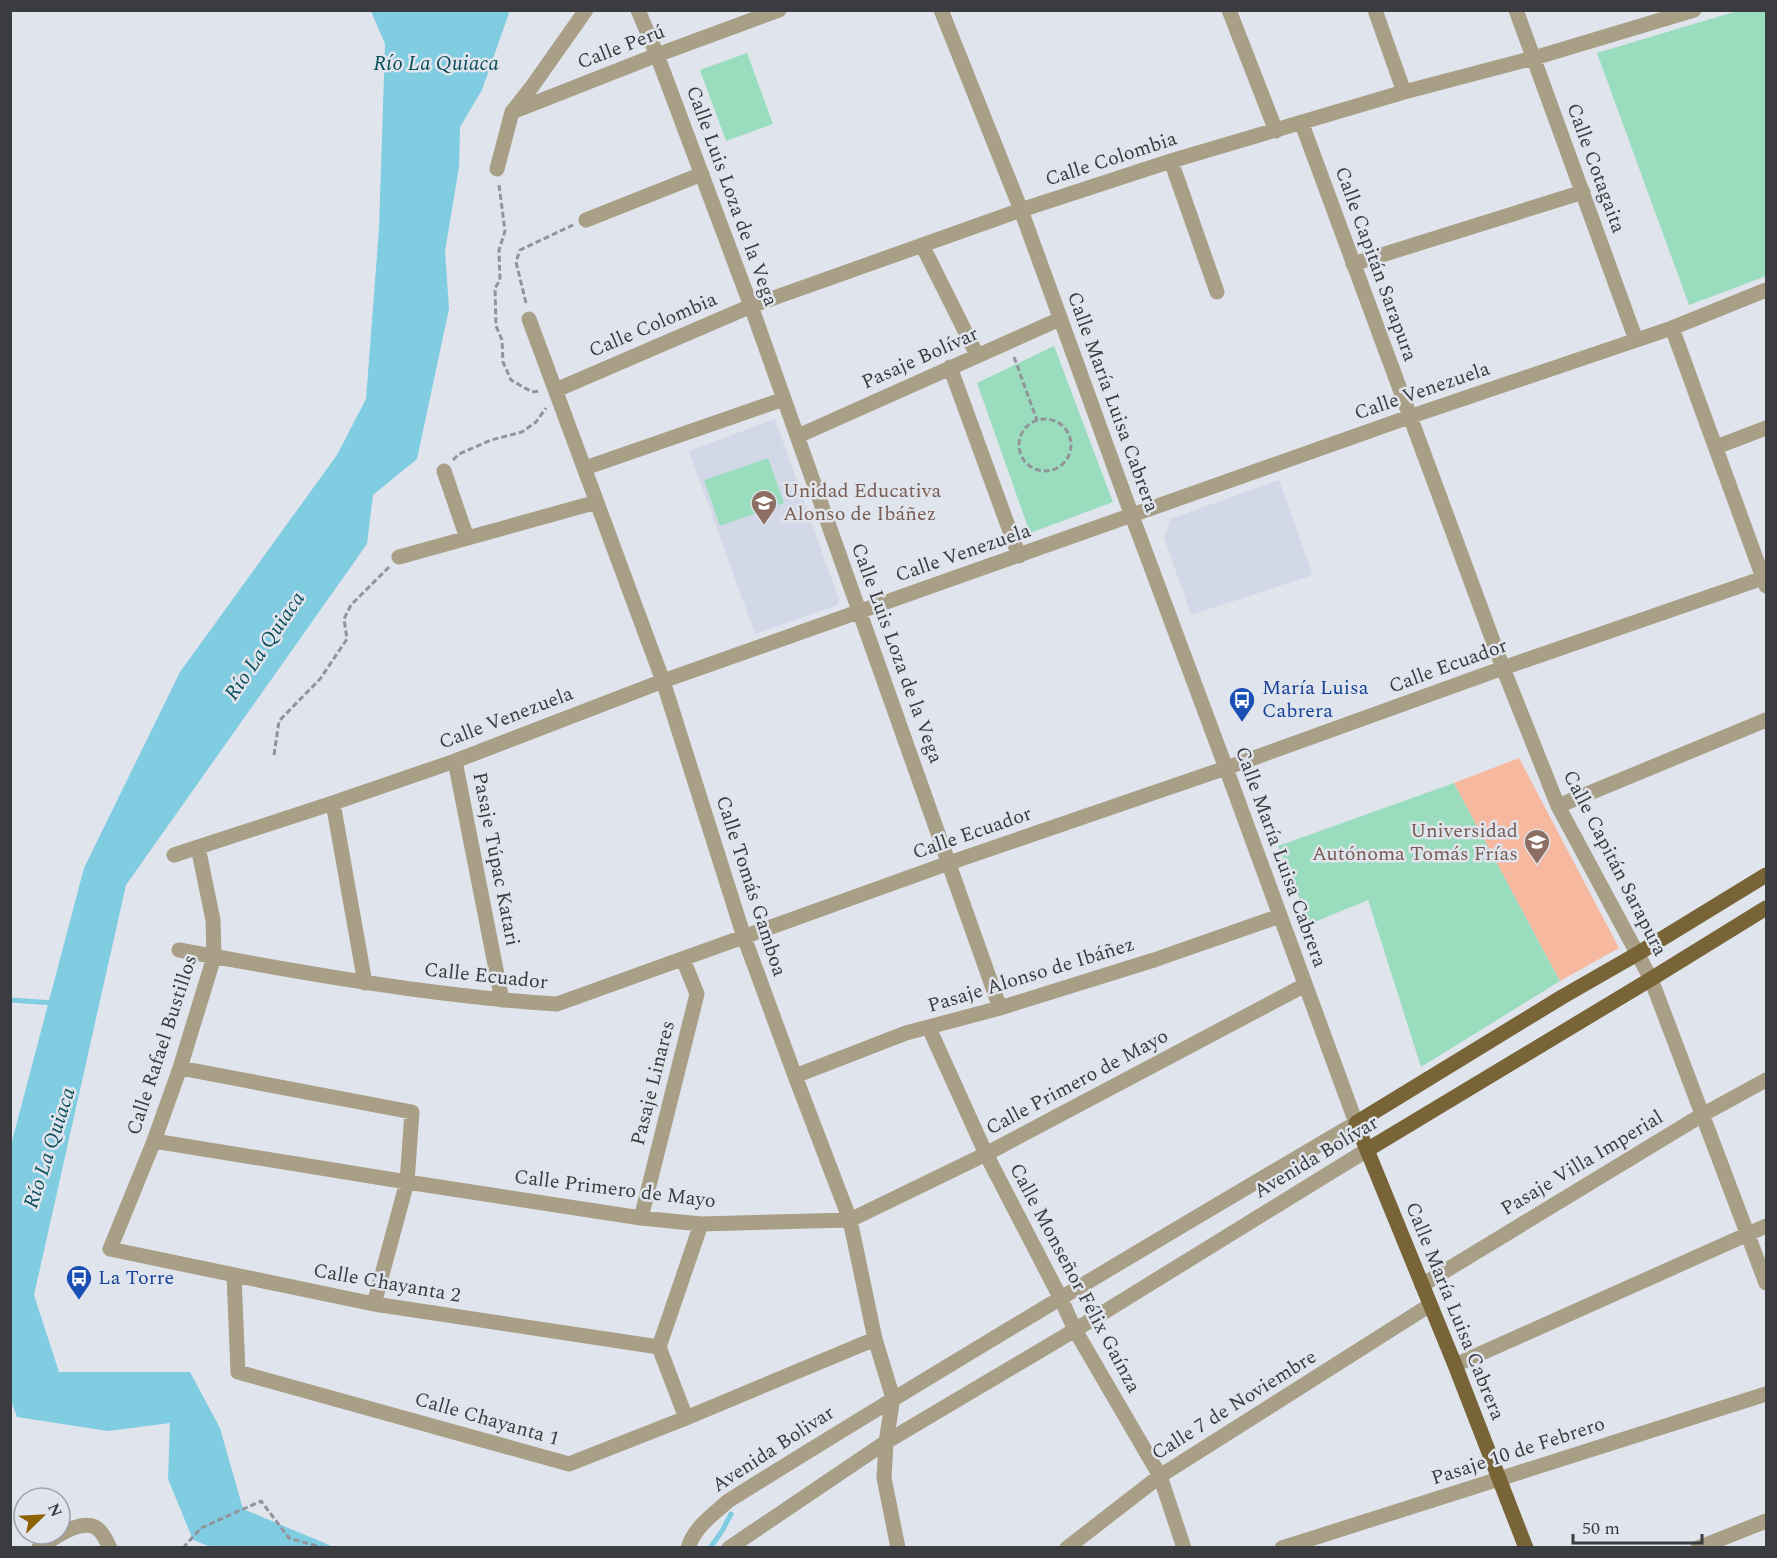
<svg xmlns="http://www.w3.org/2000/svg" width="1777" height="1558" viewBox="0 0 1777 1558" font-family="Spectral,serif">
  <rect width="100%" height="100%" fill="#e0e4ec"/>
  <path fill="#d2d8e7" d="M775,419L839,600L837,605L755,634L689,451Z
    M1279,480L1313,575L1191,615L1164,537L1170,519Z"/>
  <path fill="#9addbe" d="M1737,11H1766V276L1689,305L1597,53Z
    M747,53L773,124L726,141L700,70Z
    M1054,346L1113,502L1030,533L977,383Z
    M768,458L784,503L720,526L704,480Z
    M1454,783L1560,981L1421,1067L1368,900L1310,924L1278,846Z"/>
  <path fill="#80cce1" d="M371,11L508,10L509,13L482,90L460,127L459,167L445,251L449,309L417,459L373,495L367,544L126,885L34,1295L59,1372H190L220,1428L243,1509L334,1547H211L193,1540L168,1479L170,1423L108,1431L17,1417L10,1398L11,1145L84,868L180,672L337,455L366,399L379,229L385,44Z"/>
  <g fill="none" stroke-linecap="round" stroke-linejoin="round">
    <path stroke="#80cce1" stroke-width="5" d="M10,1000L54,1003
      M710,1548L722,1531L731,1514"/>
  </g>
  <path fill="#f6b89f" d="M1519,758L1619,948L1560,981L1454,783Z"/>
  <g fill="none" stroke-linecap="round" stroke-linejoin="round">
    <path stroke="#91949a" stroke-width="3" stroke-dasharray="6 3" stroke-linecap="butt" d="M499,185L505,231L499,250L500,280L495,288L496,326L502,340L503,362L511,380L532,392L541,391
      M526,303L516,262L520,250L573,225
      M1014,357L1037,420
      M1019 445a26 26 0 1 1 52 0a26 26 0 1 1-52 0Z
      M453,460L459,454L491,440L522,432L536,422L546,408
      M274,755L279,721L320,679L347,639L344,619L351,605L389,567
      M183,1548L201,1528L261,1501L289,1538L324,1548"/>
    <path stroke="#a99e86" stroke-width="15" d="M638,10L657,55L751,306L1000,1008
      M1229,10L1276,131
      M1375,10L1404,92
      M1516,10L1636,340
      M512,112L657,55L779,10
      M1302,124L1503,668L1558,806L1651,979L1766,1283
      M1171,161L1217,292
      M497,169L512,112L531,88L586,10
      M586,220L702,174
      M922,245L977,355
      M1353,264L1583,192
      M529,319L663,681L744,937L795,1076L850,1220L875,1339L893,1398L886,1442L884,1478L898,1548
      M1672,328L1766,586
      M950,367L1019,556
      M556,390L751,306L1021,210L1171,161L1404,92L1534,58L1694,10
      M798,436L1060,319
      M1716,447L1766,428
      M585,468L784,399
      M444,471L467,538
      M399,557L597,502
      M455,761L502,1000
      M333,803L365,983
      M1558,806L1766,720
      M198,847L213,920L214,957L180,1068L154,1141L110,1249L374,1304L659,1347
      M174,855L333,803L455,761L663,681L1409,417L1672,328L1766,290
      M179,950C304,973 430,996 557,1004L949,863L1226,768L1503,668L1766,577
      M929,1028L986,1154L1060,1297L1075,1330L1160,1476L1184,1548
      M180,1068L412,1112L407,1182L374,1304
      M795,1076L906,1033L1000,1008L1154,960L1280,916
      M154,1141L407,1182L641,1218L701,1224L850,1220L986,1154L1305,985
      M641,1218L697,994L683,959
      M234,1275L238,1372L569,1464L686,1418L875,1339
      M1422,1285L1702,1115L1766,1080
      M1455,1365L1766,1226
      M686,1418L659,1347L701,1224
      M39,1548C53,1539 85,1514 100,1531C104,1535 107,1542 110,1548
      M688,1548C695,1526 712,1516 728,1501C935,1372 1145,1247 1356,1123L1226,768L1132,516L1021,210L941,10
      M729,1548L886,1442L1075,1330L1367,1150
      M1067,1548L1160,1476L1430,1305
      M1282,1548L1766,1394
      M1698,1548L1766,1521"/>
    <path stroke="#786436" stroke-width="15" d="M1367,1150L1651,979L1766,908
      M1526,1548L1455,1365L1356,1123L1562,997L1637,954L1766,875"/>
  </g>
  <defs>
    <g id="school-pin" transform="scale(1.35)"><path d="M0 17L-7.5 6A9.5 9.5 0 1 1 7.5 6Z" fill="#8d6e63" stroke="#e0e4ec"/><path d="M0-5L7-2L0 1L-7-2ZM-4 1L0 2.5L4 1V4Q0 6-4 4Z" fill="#fff"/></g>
    <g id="bus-pin" transform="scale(1.35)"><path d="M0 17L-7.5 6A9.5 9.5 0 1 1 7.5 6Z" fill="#1a4fb4" stroke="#e0e4ec"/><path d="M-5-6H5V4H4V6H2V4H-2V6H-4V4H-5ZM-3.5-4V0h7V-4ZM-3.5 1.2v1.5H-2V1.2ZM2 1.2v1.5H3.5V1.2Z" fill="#fff"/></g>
    <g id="university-pin" transform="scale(1.35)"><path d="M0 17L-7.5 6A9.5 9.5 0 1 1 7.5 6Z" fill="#8d6e63" stroke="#e0e4ec"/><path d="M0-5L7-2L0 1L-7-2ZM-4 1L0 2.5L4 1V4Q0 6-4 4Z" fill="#fff"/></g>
  </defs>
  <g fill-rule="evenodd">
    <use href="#school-pin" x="764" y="503"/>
    <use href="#bus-pin" x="1242" y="700"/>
    <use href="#university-pin" x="1537" y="842"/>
    <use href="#bus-pin" x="79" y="1278"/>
  </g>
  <g text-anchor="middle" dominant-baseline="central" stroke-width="5" stroke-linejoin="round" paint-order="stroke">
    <g font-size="20" fill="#3a3c3f" stroke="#e0e4ec">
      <text transform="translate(621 47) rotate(-21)">Calle Perú</text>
      <text transform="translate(1111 159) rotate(-18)">Calle Colombia</text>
      <text transform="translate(1596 168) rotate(70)">Calle Cotagaita</text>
      <text transform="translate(732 196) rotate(70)">Calle Luis Loza de la Vega</text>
      <text transform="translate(1376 264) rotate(70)">Calle Capitán Sarapura</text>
      <text transform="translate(653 325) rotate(-23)">Calle Colombia</text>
      <text transform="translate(920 358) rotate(-24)">Pasaje Bolívar</text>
      <text transform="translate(1422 391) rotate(-19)">Calle Venezuela</text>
      <text transform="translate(1113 402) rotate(70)">Calle María Luisa Cabrera</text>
      <text transform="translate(963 553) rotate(-19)">Calle Venezuela</text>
      <text transform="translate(897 653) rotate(70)">Calle Luis Loza de la Vega</text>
      <text transform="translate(1448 666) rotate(-20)">Calle Ecuador</text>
      <text transform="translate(506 718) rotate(-21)">Calle Venezuela</text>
      <text transform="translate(972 833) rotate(-19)">Calle Ecuador</text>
      <text transform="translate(1281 857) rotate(70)">Calle María Luisa Cabrera</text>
      <text transform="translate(496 859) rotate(79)">Pasaje Túpac Katari</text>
      <text transform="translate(1615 863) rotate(63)">Calle Capitán Sarapura</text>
      <text transform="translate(751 886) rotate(72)">Calle Tomás Gamboa</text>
      <text transform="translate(1031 975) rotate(-17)">Pasaje Alonso de Ibáñez</text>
      <text transform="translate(486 976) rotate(6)">Calle Ecuador</text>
      <text transform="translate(162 1045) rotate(-72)">Calle Rafael Bustillos</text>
      <text transform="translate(1077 1082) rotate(-28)">Calle Primero de Mayo</text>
      <text transform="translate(653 1083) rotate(-76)">Pasaje Linares</text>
      <text transform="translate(1316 1157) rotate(-31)">Avenida Bolívar</text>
      <text transform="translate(1582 1163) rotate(-31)">Pasaje Villa Imperial</text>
      <text transform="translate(615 1189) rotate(7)">Calle Primero de Mayo</text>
      <text transform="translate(1075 1278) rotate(62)">Calle Monseñor Félix Gaínza</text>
      <text transform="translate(387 1283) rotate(10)">Calle Chayanta 2</text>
      <text transform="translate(1455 1311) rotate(68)">Calle María Luisa Cabrera</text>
      <text transform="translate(1234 1405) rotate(-32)">Calle 7 de Noviembre</text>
      <text transform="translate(487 1419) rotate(16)">Calle Chayanta 1</text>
      <text transform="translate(773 1449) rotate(-33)">Avenida Bolivar</text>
      <text transform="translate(1518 1451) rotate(-18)">Pasaje 10 de Febrero</text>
    </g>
    <g font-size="20" fill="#785e54" stroke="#e0e4ec" text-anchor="start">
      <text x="783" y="491">Unidad Educativa<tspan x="783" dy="23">Alonso de Ibáñez</tspan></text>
      <text x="1518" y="831" text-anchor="end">Universidad<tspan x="1518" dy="23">Autónoma Tomás Frías</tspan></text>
    </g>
    <g font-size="20" fill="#164399" stroke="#e0e4ec" text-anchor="start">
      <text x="1262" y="688">María Luisa<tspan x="1262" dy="23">Cabrera</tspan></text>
      <text x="98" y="1278">La Torre</text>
    </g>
    <g font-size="21" font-style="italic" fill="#0a4e5c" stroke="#e0e4ec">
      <text x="436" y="64">Río La Quiaca</text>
      <text transform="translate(265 646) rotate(-56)">Río La Quiaca</text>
      <text transform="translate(50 1148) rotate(-72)">Río La Quiaca</text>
    </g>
  </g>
  <rect width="1777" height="1558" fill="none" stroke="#3a3c3f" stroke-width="24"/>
  <g transform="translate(42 1516) rotate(66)"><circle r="28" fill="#e0e4ec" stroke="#9ea1a7" stroke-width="1.5"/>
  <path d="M0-4.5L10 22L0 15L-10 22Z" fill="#8c6204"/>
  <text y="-9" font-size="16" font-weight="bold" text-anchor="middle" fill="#3a3c3f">N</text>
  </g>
  <path d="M1573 1534v9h129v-9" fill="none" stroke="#3a3c3f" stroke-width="3"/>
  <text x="1582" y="1534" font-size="18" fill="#3a3c3f" stroke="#e0e4ec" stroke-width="4.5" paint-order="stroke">50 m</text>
</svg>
